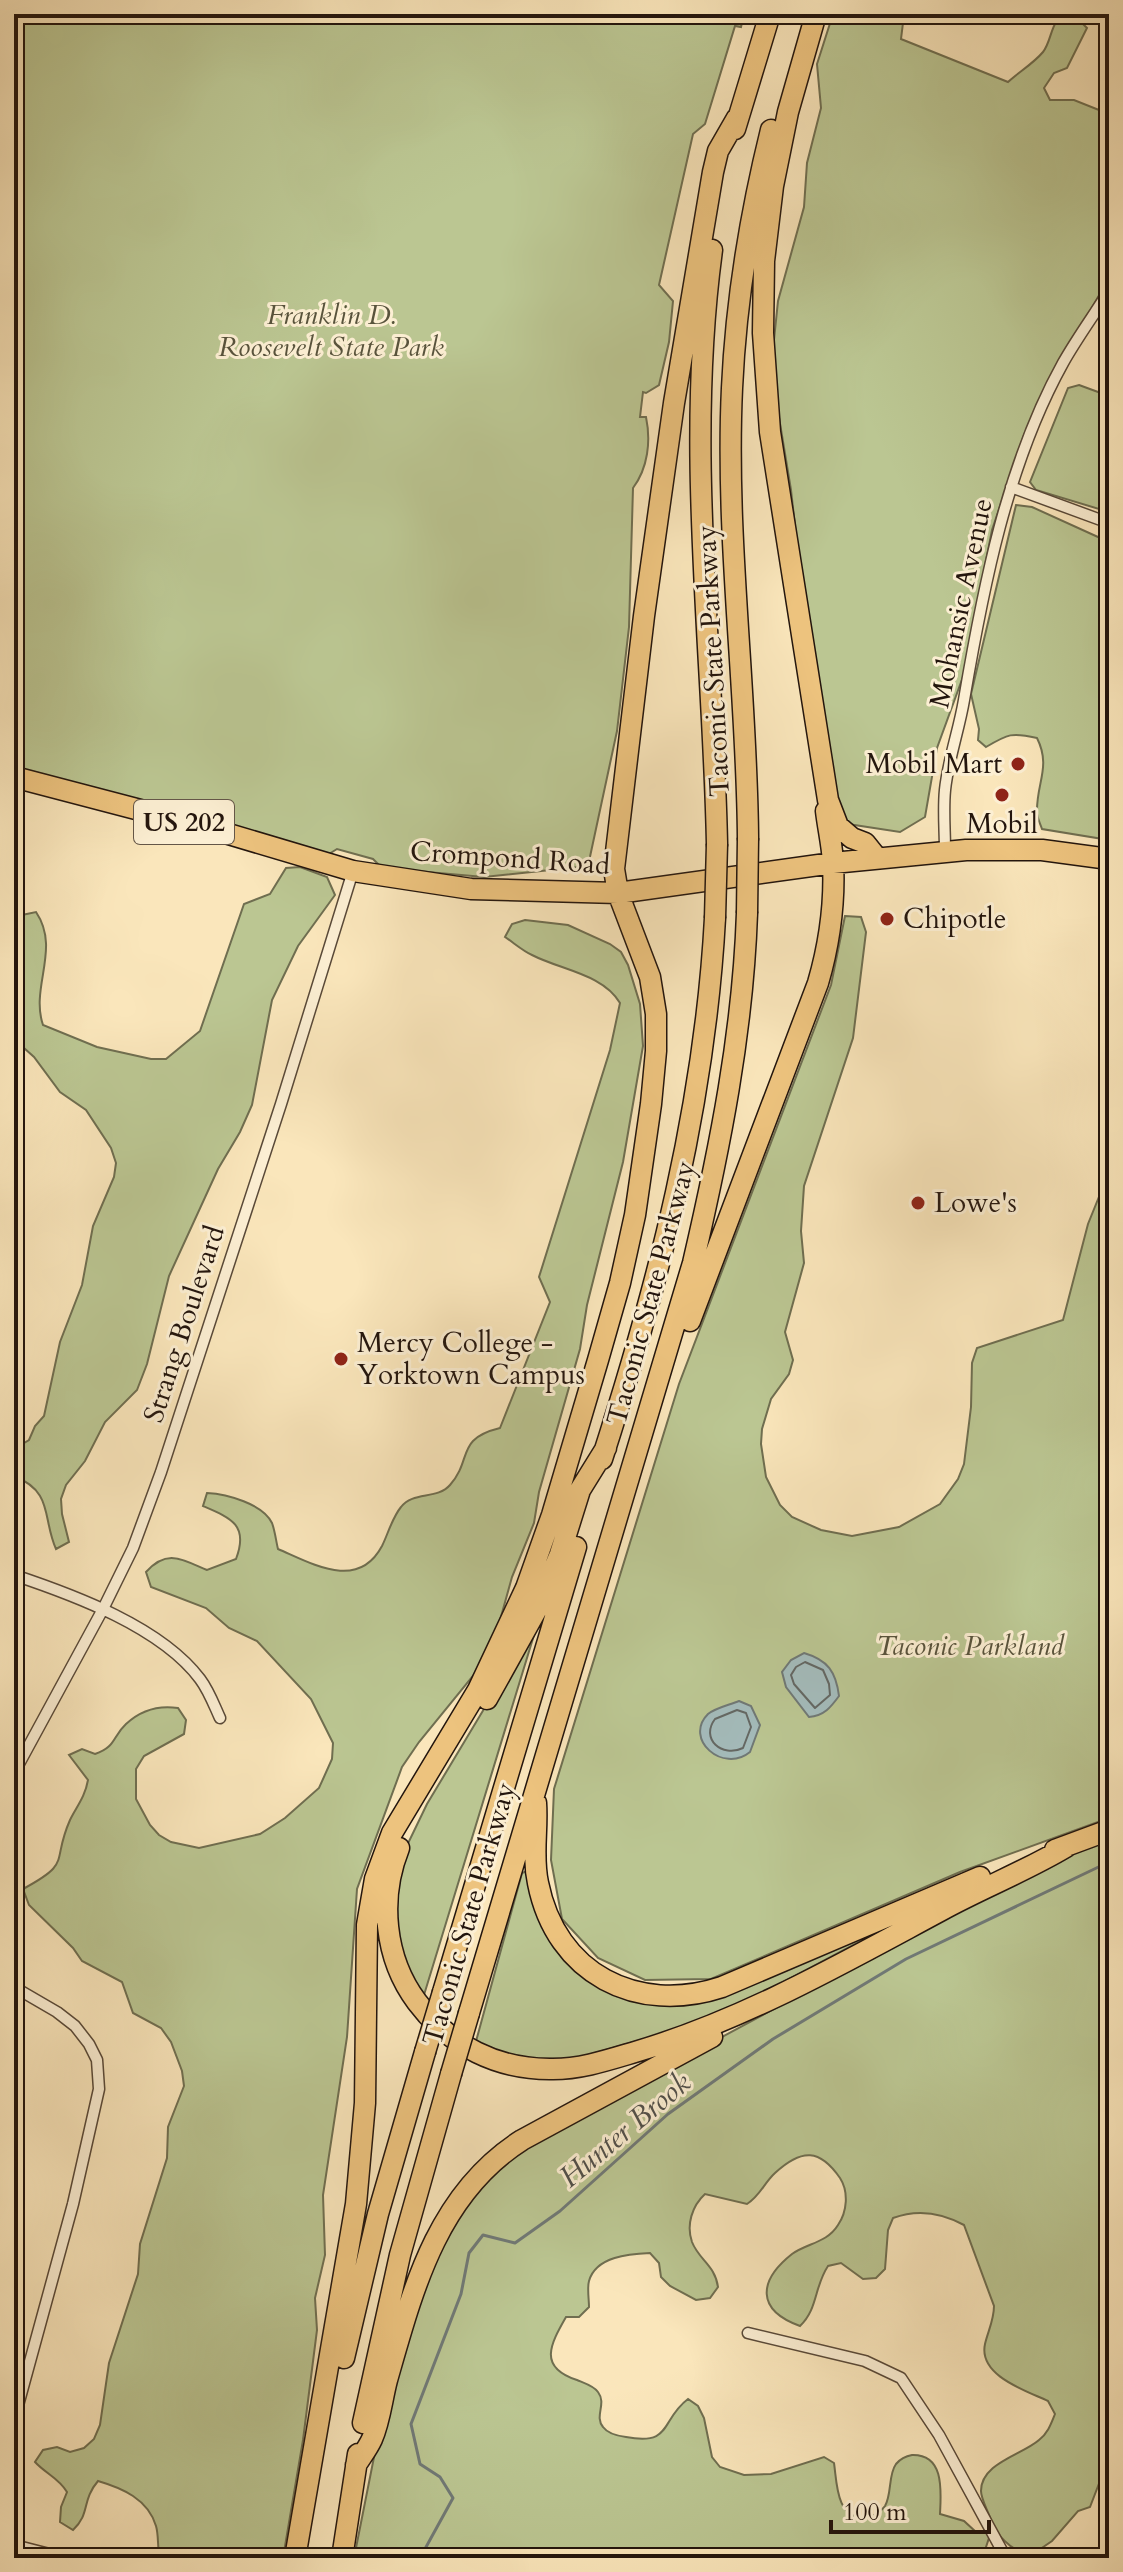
<svg xmlns="http://www.w3.org/2000/svg" width="1123" height="2572" viewBox="0 0 1123 2572" font-family="Cardo,serif">
  <rect width="100%" height="100%" fill="#fae6bb"/>
  <filter id="stains"><feTurbulence type="fractalNoise" baseFrequency=".0025" numOctaves="4"/><feColorMatrix values="0 0 0 0 .2 0 0 0 0 .09 0 0 0 0 .02 0 0 0 .5 -.17"/></filter>
  <radialGradient id="worn" r=".72"><stop offset=".6" stop-color="#630" stop-opacity="0"/><stop offset="1" stop-color="#630" stop-opacity=".3"/></radialGradient>
  <path fill="#bbc692" stroke="#6f6e50" stroke-width="2" d="M14,14H744L741,27L735,26L705,124L693,134L659,285L673,301L669,342L659,385L646,393L643,392L640,417H646C651,441 648,468 633,488L629,627L617,731L588,866L484,877L382,868L373,859L337,849L329,854L14,769Z
    M833,14H914L903,23L901,39L1008,82C1019,72 1034,63 1043,52C1054,38 1049,14 1073,14L1087,28L1067,68L1054,73L1044,88L1050,100H1074L1109,114V278L1049,382L1024,435L992,530L964,674L937,748L925,817L900,832L848,824L838,814L807,634L791,490L771,369L778,301L804,207L807,163L821,108L817,64Z
    M1079,385L1109,396V512L1036,490L1030,482L1068,388Z
    M1016,505L1032,507L1109,542V840L1042,829C1040,823 1036,816 1037,810C1037,782 1051,766 1037,738C1012,732 1008,734 986,747L978,740L979,729L971,694Z
    M300,867L327,877L335,895L298,946L272,1000L252,1105L240,1132L218,1169L169,1276L147,1364L137,1390L105,1422L85,1461L66,1485L61,1499L62,1514L69,1542L56,1549C42,1518 54,1492 14,1476V1449L29,1440L35,1426L44,1416L60,1342L82,1285L93,1226L114,1177L116,1163L111,1148L86,1110L60,1092L34,1057L14,1039V923L22,915L36,912C61,949 30,987 43,1025L97,1047L151,1059H166L200,1031L244,904L270,894L286,868Z
    M845,916L861,917L866,932L853,1038L804,1186L801,1231L804,1263L785,1332L793,1360L789,1374L771,1399L762,1429L761,1444L766,1477L780,1505L792,1517L821,1530L852,1536L899,1527L940,1504L958,1479L964,1464L971,1407L972,1363L977,1348L1063,1320L1088,1224L1109,1172V1818L960,1872L711,1979L645,1980L598,1958L562,1919L551,1860L554,1789L679,1384L831,985Z
    M525,920L568,925L610,944L621,952L628,965L640,1004L643,1046L623,1162L587,1305L580,1349L539,1492L534,1523L512,1577L497,1631L477,1671L419,1742L402,1767L357,1889L347,2037L323,2195L325,2255L315,2298L317,2330L303,2440L283,2558H160C157,2548 159,2536 156,2526C148,2499 122,2488 98,2481C81,2501 91,2513 73,2530L60,2522L61,2507L67,2492C59,2478 46,2474 35,2462L43,2450L57,2447L70,2452L84,2448L94,2439L100,2425L109,2363L138,2274L140,2244L167,2158L168,2127L184,2086L182,2071L171,2042L161,2028L133,2013L122,1982L82,1961L73,1948L29,1905L23,1889C73,1862 51,1863 70,1820C77,1806 85,1797 88,1780L69,1755L82,1749L95,1754C116,1747 112,1737 126,1724C141,1710 158,1705 178,1708L186,1720L184,1734L144,1756L136,1769V1799L150,1825L159,1835L171,1842L199,1848L260,1834L285,1818L319,1788L332,1759L333,1743L311,1699L257,1641L229,1628L206,1608L151,1587L146,1572C167,1549 181,1559 207,1570L236,1559C249,1525 231,1518 203,1506L207,1493C227,1494 263,1504 272,1523C275,1531 276,1541 278,1549C313,1564 358,1591 382,1546C388,1534 392,1518 401,1507C413,1491 437,1500 450,1485C473,1459 455,1439 500,1428L550,1302L539,1277L610,1050L620,1003C603,974 561,970 532,955C523,951 514,943 505,937L512,924Z
    M529,1634L534,1635L424,1995L412,1987L400,1953L391,1897L399,1862L427,1804Z
    M1109,1837V2466L1105,2468L1090,2507L1078,2511L1052,2541L1030,2556C1012,2550 998,2538 991,2520C988,2511 981,2499 981,2491C981,2463 1022,2455 1039,2440C1048,2433 1051,2424 1055,2414L1048,2401C1027,2391 978,2376 985,2344C988,2331 994,2320 994,2306L964,2225C942,2213 917,2209 893,2218L888,2230L885,2269L876,2278L863,2279L841,2263L828,2266C814,2287 818,2309 800,2326C756,2310 758,2281 792,2254C807,2243 827,2243 838,2225C847,2212 849,2192 840,2178C820,2149 802,2148 775,2173C764,2183 760,2196 747,2204L705,2194C692,2206 686,2225 692,2242C699,2260 715,2265 718,2287L710,2298L696,2300L670,2286L661,2277L659,2263L650,2253C630,2254 596,2256 589,2281C587,2288 589,2299 589,2307L579,2317H566C550,2345 538,2367 577,2380C584,2383 594,2386 598,2392C607,2404 594,2416 603,2427C608,2434 618,2436 626,2437C673,2446 660,2420 688,2399L698,2406L704,2418L712,2457L720,2467L744,2475L771,2474L824,2457L834,2463C837,2483 836,2518 864,2517C872,2517 880,2513 885,2506C892,2494 888,2475 896,2464C901,2458 906,2456 912,2455C945,2454 941,2492 940,2514L964,2521L976,2532H991L985,2550L986,2558H354L376,2447L435,2254L479,2180L557,2126L961,1908L1060,1857Z
    M527,1871L572,1964L696,1999L893,1924L761,1994L672,2031L574,2059L505,2058L475,2045L522,1873Z"/>
  <path fill="#a4bcbc" stroke="#707976" stroke-width="2" d="M804,1653C828,1660 836,1672 839,1696C831,1707 824,1716 809,1717L786,1687L782,1672L791,1660Z
    M739,1701L751,1706L760,1725L750,1752C723,1774 683,1739 708,1714C715,1708 729,1705 739,1701Z"/>
  <g fill="none" stroke-linecap="round" stroke-linejoin="round">
    <path stroke="#646864" stroke-width="2" d="M805,1662L823,1670L829,1684L830,1695L815,1708L794,1684L791,1675L796,1667Z
      M737,1710L746,1713L751,1727L743,1748C722,1758 700,1739 715,1719Z"/>
    <path stroke="#707976" stroke-width="3" d="M420,2558L453,2498L440,2477L420,2464L411,2424L461,2294L469,2253L483,2235L515,2243L560,2211L668,2114L773,2039L906,1959L1109,1862"/>
    <g stroke="#594938" stroke-width="13">
      <path id="street" d="M1011,487L1109,523
        M945,851C945,831 943,810 945,790C948,760 959,730 964,700C983,588 1007,464 1063,363C1077,338 1094,315 1109,291
        M14,1575C74,1595 161,1627 200,1679C209,1691 214,1705 220,1718
        M14,1773L103,1609L133,1548L161,1472L281,1104L353,871
        M14,1987L57,2012L75,2026L89,2044L97,2060L99,2089L73,2204L14,2420
        M748,2333L865,2361L901,2378L939,2435L1006,2558
        M14,2545L65,2558"/>
    </g>
    <g stroke="#23150d" stroke-width="23">
      <path id="highway" d="M816,14L788,112L773,186L764,261L763,333L770,432L828,800L838,826L852,838L865,843L877,858
        M735,129L770,14
        M712,250C685,448 713,646 717,844
        M14,777L205,827L353,871L471,889L618,893L833,863L966,850H1042L1109,859
        M748,838C747,689 725,538 732,388C736,301 750,215 771,130
        M690,1321L818,983C829,945 835,901 833,862C832,845 828,828 826,811
        M602,1459C659,1282 705,1104 715,918
        M487,1699L537,1609L560,1554L580,1490L606,1448
        M536,1803C538,1830 532,1856 538,1883C556,1974 637,2015 722,1987L980,1877
        M399,1848C379,1898 384,1958 417,2002C450,2046 498,2070 553,2069C581,2069 608,2060 635,2052C744,2020 843,1963 942,1910C982,1888 1026,1871 1066,1847
        M1055,1850L1109,1830
        M443,1992L576,1547
        M469,2013L693,1263C720,1147 743,1032 747,913
        M344,2358L378,2214L425,2052
        M363,2423L400,2255L451,2074
        M356,2465C361,2457 368,2448 372,2439C380,2421 382,2399 387,2380C413,2289 437,2194 522,2140L712,2037
        M295,2558L356,2204L365,2103L367,1925L375,1879L392,1833L478,1690L526,1588L552,1515L598,1360L620,1283L635,1215L651,1104L656,1051V1014L650,977L618,893L614,869L644,616L674,403L713,172L718,151L737,118
        M342,2558L358,2454"/>
    </g>
    <use href="#street" stroke="#fcefd3" stroke-width="10"/>
    <use href="#highway" stroke="#edc37e" stroke-width="20"/>
    <g stroke="#23150d" stroke-width="23" stroke-linecap="butt">
      <path id="highway-bridge" d="M747,913L748,838
        M715,918L717,844
        M425,2052L443,1992
        M451,2074L469,2013"/>
    </g>
    <use href="#highway-bridge" stroke="#edc37e" stroke-width="20"/>
  </g>
  <g fill="#8f2418" stroke="#fcefd3" stroke-width="3">
    <circle cx="1018" cy="764" r="8"/>
    <circle cx="1002" cy="795" r="8"/>
    <circle cx="887" cy="919" r="8"/>
    <circle cx="918" cy="1203" r="8"/>
    <circle cx="341" cy="1359" r="8"/>
  </g>
  <g text-anchor="middle" dominant-baseline="central" stroke-width="6" stroke-linejoin="round" paint-order="stroke">
    <rect fill="#fcefd3" stroke="#645648" stroke-width="2" x="134" y="800" width="100" height="44" rx="6"/>
    <g font-size="26" font-weight="bold" fill="#23150d">
      <text x="184" y="822">US 202</text>
    </g>
    <g font-size="28" font-style="italic" fill="#58533c" stroke="#fcefd3">
      <text x="331" y="315">Franklin D.<tspan x="331" dy="32">Roosevelt State Park</tspan></text>
      <text x="970" y="1646">Taconic Parkland</text>
    </g>
    <g font-size="28" fill="#23150d" stroke="#fcefd3">
      <text transform="translate(961 603) rotate(-78)">Mohansic Avenue</text>
      <text transform="translate(713 661) rotate(-93)">Taconic State Parkway</text>
      <text transform="translate(510 858) rotate(4)">Crompond Road</text>
      <text transform="translate(651 1293) rotate(-75)">Taconic State Parkway</text>
      <text transform="translate(184 1324) rotate(-72)">Strang Boulevard</text>
      <text transform="translate(469 1914) rotate(-74)">Taconic State Parkway</text>
    </g>
    <g font-size="28" fill="#23150d" stroke="#fcefd3" text-anchor="start">
      <text x="1002" y="764" text-anchor="end">Mobil Mart</text>
      <text x="1002" y="824" text-anchor="middle">Mobil</text>
      <text x="903" y="919">Chipotle</text>
      <text x="934" y="1203">Lowe's</text>
      <text x="357" y="1343">Mercy College -<tspan x="357" dy="32">Yorktown Campus</tspan></text>
    </g>
    <g font-size="30" font-style="italic" fill="#504f4a" stroke="#fcefd3">
      <text transform="translate(625 2130) rotate(-40)">Hunter Brook</text>
    </g>
  </g>
  <rect width="1123" height="2572" fill="none" stroke="#fae6bb" stroke-width="48"/>
  <rect x="16" y="16" width="1091" height="2540" fill="none" stroke="#23150d" stroke-width="4"/>
  <rect x="24" y="24" width="1075" height="2524" fill="none" stroke="#23150d" stroke-width="2"/>
  <path d="M831 2520v12h158v-12" fill="none" stroke="#23150d" stroke-width="4"/>
  <text x="843" y="2520" font-size="24" fill="#23150d" stroke="#fcefd3" stroke-width="6" paint-order="stroke">100 m</text>
  <rect width="100%" height="100%" filter="url(#stains)"/>
  <rect width="100%" height="100%" fill="url(#worn)"/>
</svg>
